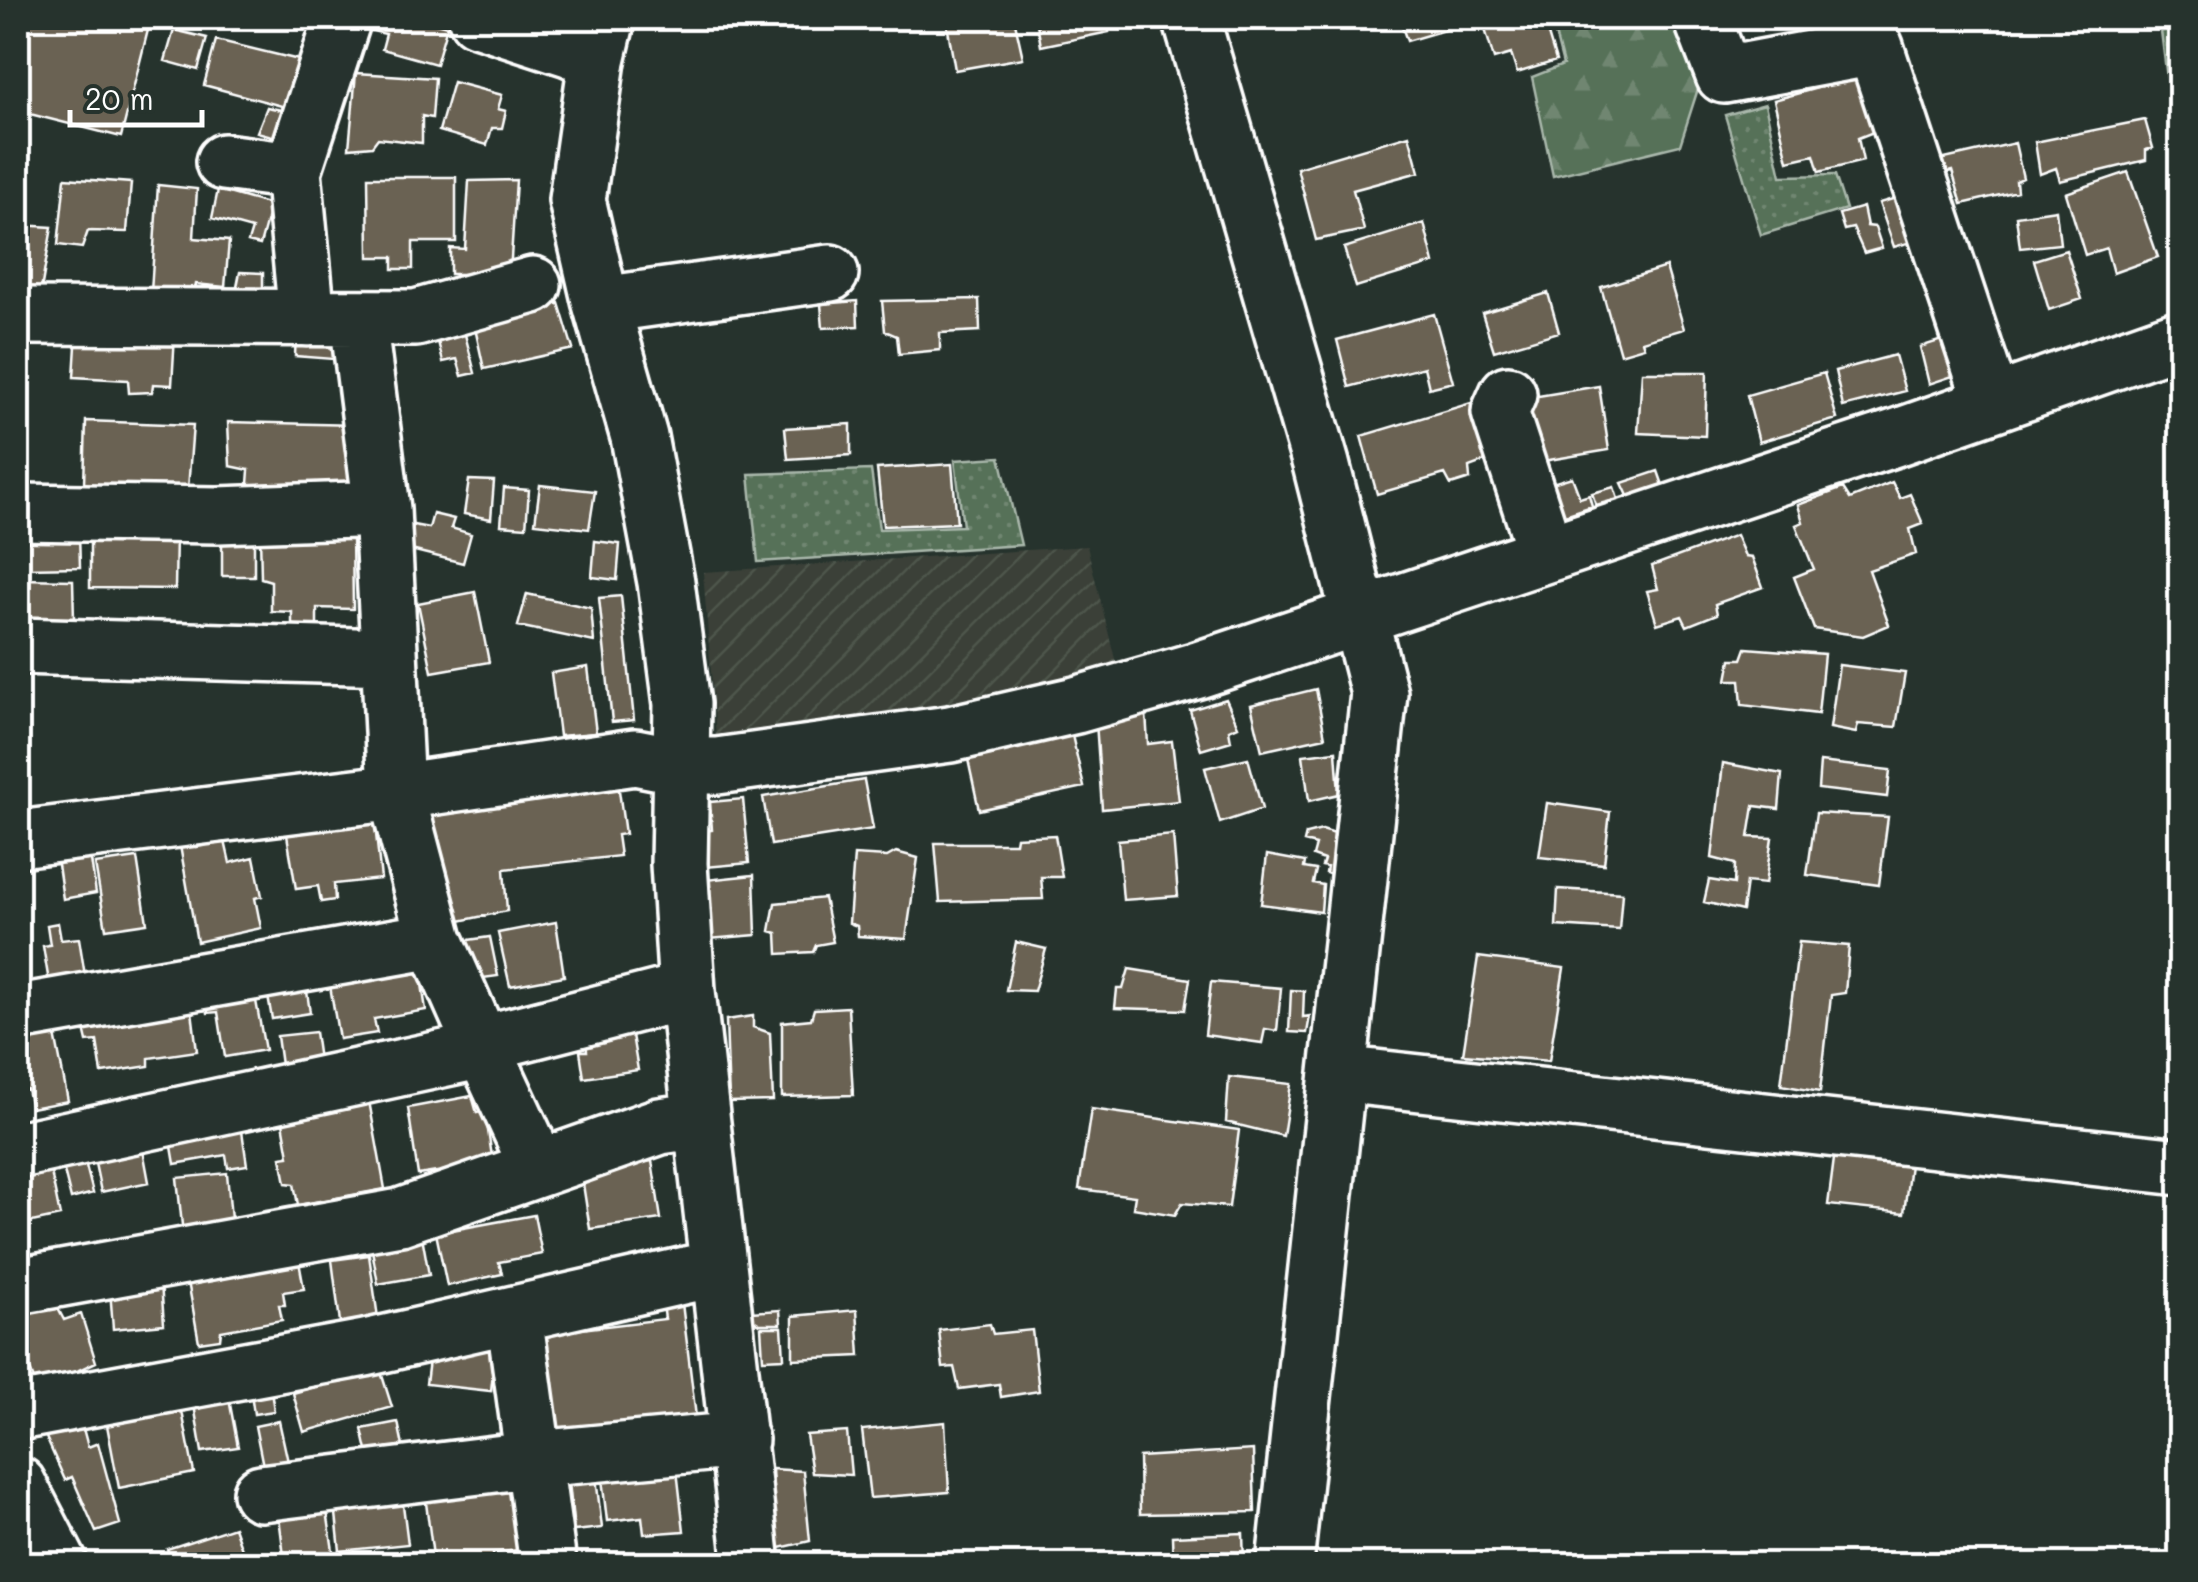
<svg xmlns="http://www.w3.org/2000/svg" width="2198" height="1582" viewBox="0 0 2198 1582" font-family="Mali,sans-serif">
  <defs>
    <pattern id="industrial-furrows" width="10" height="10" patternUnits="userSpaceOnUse" patternTransform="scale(2.5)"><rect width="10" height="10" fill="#3a4138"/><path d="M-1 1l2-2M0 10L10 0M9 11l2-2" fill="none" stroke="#4e544c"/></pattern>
    <pattern id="forest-firs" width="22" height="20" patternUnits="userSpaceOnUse" patternTransform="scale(2.5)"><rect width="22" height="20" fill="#567158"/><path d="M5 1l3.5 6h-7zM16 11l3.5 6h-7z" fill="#6f8671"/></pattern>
    <pattern id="garden-dots" width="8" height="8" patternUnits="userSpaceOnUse" patternTransform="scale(2.5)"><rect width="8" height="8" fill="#567158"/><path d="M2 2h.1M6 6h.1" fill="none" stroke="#6f8671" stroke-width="1.8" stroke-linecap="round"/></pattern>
  </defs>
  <rect width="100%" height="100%" fill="#26332d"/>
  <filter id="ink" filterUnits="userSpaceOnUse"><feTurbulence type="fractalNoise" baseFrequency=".01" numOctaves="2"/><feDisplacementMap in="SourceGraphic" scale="20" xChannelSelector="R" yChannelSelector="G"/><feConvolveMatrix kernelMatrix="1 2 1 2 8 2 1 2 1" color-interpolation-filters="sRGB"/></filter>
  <g filter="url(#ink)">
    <path fill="url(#industrial-furrows)" d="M1087,546L1118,671L936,714L717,749L703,572Z"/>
    <path fill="url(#forest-firs)" stroke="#aab8ac" stroke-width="2.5" d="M1551,18H1689L1705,67L1680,145L1553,176L1532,77L1563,65Z"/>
    <path fill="url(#garden-dots)" stroke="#aab8ac" stroke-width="2.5" d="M2180,26V141L2175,142L2161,31Z
      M1765,104L1781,176L1835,175L1846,209L1761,235L1725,115Z
      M1000,457L1021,545L758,562L749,474L871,470L879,529L963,526L955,460Z"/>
    <path fill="#6a6252" stroke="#fff" stroke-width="2.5" d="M18,18H151L121,137L18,111Z
      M366,18H417L447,26L436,64L382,49L386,34L363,29Z
      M946,18H1014L1023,58L955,70Z
      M1036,18H1106L1109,32L1041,46Z
      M1399,18H1543L1556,61L1517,73L1511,54L1494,59L1482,19L1407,41Z
      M174,30L207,38L198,70L165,61Z
      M216,40L303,61L289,108L204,85Z
      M356,73L435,78L432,118L422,116V143L378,138L372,146L349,148Z
      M1861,76L1876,131L1858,138L1863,161L1819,172L1814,155L1788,161L1774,100Z
      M453,82L502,95L498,109L506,111L502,128H492L487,145L439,131Z
      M267,107L291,112L283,139L257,132Z
      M2145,120L2153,148L2146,150V160L2060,181L2056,168L2040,174L2035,142Z
      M1409,135L1419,172L1353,190L1364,230L1316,240L1297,168Z
      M2015,143L2023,178L2016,181L2017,191L1962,204L1952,171L1939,174L1940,160Z
      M2128,172L2158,257L2113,273L2106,248L2085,255L2066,193Z
      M368,177H456V242H413V269H393V257H369Z
      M65,178L131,183L127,232L88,231L82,248L58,245Z
      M516,180L510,274H450V248L465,249L469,181Z
      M158,185L197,189L194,238L229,241L225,287L196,284L194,295L151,292Z
      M218,190L271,205L260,245L248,242L252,229L212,218Z
      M1903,196L1915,241L1894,247L1879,203Z
      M1863,207L1867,226L1875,227L1882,248L1864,253L1853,228L1844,230L1839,214Z
      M2056,210L2060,244L2020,248L2016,216Z
      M1424,223L1434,263L1356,287L1344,248Z
      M19,225L52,227L40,296L18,292Z
      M2066,250L2082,299L2049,310L2034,260Z
      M1666,267L1684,329L1642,341L1644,347L1620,354L1601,287Z
      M240,272L263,273V300L235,297Z
      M1548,293L1559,332L1494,351L1482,313Z
      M979,299L980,331L940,333V350L899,354L897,336L885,331L882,301Z
      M857,301L858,326L823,328L821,304Z
      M559,303L573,349L484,369L475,328Z
      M1434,314L1453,382L1429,388L1424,367L1349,387L1337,340Z
      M462,323L475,373L462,376L457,359L443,362L435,329Z
      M77,330L175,335L172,385L153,384L152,392L129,393L128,380L74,377Z
      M296,333L335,334L333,359L295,356Z
      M1948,338L1956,375L1929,384L1920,347Z
      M1895,355L1905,391L1843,407L1835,371Z
      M1642,372H1707L1705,436L1638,433Z
      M1824,373L1837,419L1759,442L1747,395Z
      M1599,386L1609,450L1537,462L1526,398Z
      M1471,403L1488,460L1469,467L1470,479L1451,485L1445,474L1377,494L1361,436Z
      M86,421L193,425L188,489L84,484Z
      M228,422L357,425L353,487L248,484L249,470L230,466Z
      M851,424V455L788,459L785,428Z
      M952,464L957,523L883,526L877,469Z
      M1658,471L1664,488L1629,498L1622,483Z
      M1572,477L1580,498L1589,495L1592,506L1556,518L1545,485Z
      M469,480L494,481L491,519L464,514Z
      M1892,482L1900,498L1910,494L1923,524L1910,529L1916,554L1869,570L1889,625L1863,636L1814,629L1794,577L1814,569L1796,525L1803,522L1798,505L1843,488L1850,499Z
      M540,485L595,491L589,529L535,523Z
      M1614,487L1618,499L1596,505L1592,493Z
      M504,488L529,490L526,527L501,525Z
      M433,514L454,519L451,528L471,534L463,563L407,549L413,525L429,528Z
      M90,532L176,533L175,589L90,588Z
      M26,533H79L80,567L26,568Z
      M222,533H254V576H222Z
      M260,533H352L353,609L317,608V630H292V612L271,611V581L261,578Z
      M1736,535L1745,556L1752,557L1763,587L1715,604L1717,614L1687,626L1682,616L1657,624L1647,591L1658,589L1652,566Z
      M595,541L620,544L617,580L592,577Z
      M18,579L73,580L74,620L18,618Z
      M475,592L489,662L432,672L418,603Z
      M527,594L591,608L594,642L518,626Z
      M621,596L634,720L612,722L599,598Z
      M1746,648L1824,654L1818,714L1742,705L1740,680H1727L1731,659H1742Z
      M1839,665L1905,673L1896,727L1858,724L1856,733L1830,728Z
      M588,667L596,733L559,736L551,673Z
      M1316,689L1325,737L1262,751L1251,705Z
      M1226,699L1238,726L1229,730L1231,741L1201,750L1190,710Z
      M1146,713L1148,744L1172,741L1179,801L1102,809L1096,722Z
      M1071,731L1084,787L979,810L967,755Z
      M1336,751L1339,794L1309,801L1303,755Z
      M1248,758L1262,809L1220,823L1205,768Z
      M1820,762L1890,770L1887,797L1818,789Z
      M1723,763L1782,774L1779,809L1754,806L1749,837L1772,838L1765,884L1746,882L1742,911L1704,902L1709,880L1734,884L1735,864L1712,858Z
      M864,780L873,829L771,845L763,797Z
      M618,783L625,834L617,835L620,856L504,869L507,911L455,922L429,820L439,803Z
      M743,799L749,863L706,867L703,831L712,830L710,802Z
      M1547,803L1610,812L1604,864L1539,857Z
      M1816,813L1888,817L1879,885L1807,875Z
      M374,816L381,879L334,884L335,900L321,902L318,886L296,889L286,829Z
      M1322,830L1348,838L1343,880L1326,873L1327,867L1322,866L1324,860L1313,856L1316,845L1304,842L1306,834Z
      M1055,835L1062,877H1041L1043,899L940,902L935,843H1015L1016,837Z
      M1173,835L1178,896L1123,900L1118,840Z
      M195,837L197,847L225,841L230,863L254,857L262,896L255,898L261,928L197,942L179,840Z
      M896,852L918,858L906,939L858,936L857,926L849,923L854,855L887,857Z
      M90,853L96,893L63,899L57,858Z
      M1267,855L1305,862L1304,868L1316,870L1313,883L1323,885L1321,912L1261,904Z
      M137,858L147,923L106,929L95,864Z
      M754,875L756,935L709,939L705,880Z
      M1558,889L1622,893L1619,930L1556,926Z
      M824,898L833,942L816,945L813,952L778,954L777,933L770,931L775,903Z
      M556,922L564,976L510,986L498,933Z
      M58,923L61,940L79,938L87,988L51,994L43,946L50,945L47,925Z
      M490,937L498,976L476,979L461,941Z
      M1016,942L1046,949L1034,991L1006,990Z
      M1799,942L1849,946L1845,993L1831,995L1820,1092L1781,1085Z
      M1478,957L1564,968L1549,1061L1463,1054Z
      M419,965L426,1010L374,1019L377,1033L339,1039L329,980Z
      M1129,969L1190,979L1185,1010L1115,1008L1117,989H1123Z
      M1211,982L1281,988L1277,1031L1265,1029L1262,1043L1205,1035Z
      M306,984L310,1013L272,1019L267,991Z
      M254,990L265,1050L225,1057L218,1012L208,1013L206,998Z
      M1291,990L1304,991L1303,1017L1310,1016L1307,1033L1289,1032Z
      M190,995L197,1051L149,1058V1066L102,1073L97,1041L87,1042L80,1012Z
      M848,1007L853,1095L782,1097V1022L811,1019L814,1009Z
      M753,1016V1027L770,1033L773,1101L729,1102L726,1020Z
      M54,1029L68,1101L31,1108L27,1089L18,1091V1036Z
      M315,1032L319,1060L281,1065L277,1036Z
      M632,1035L638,1070L584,1078L580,1051H587L586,1043Z
      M1229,1077L1291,1084L1283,1136L1226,1122Z
      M472,1096L477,1113L485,1111L493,1163L418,1175L408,1108Z
      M369,1101L385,1189L298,1205L294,1184L286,1183L281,1157L289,1156L282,1117Z
      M1091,1109L1239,1130L1229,1207L1182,1203L1175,1215L1133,1208L1135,1196L1079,1189Z
      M241,1124L247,1165L228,1168L226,1155L175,1164L170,1135Z
      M141,1139L149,1182L101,1192L92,1149Z
      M81,1146L93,1193L71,1199L59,1151Z
      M1835,1151L1911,1156L1904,1213L1828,1205Z
      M47,1153L60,1216L18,1225V1159Z
      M652,1161L661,1219L590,1229L581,1171Z
      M227,1173L232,1230L183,1235L177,1178Z
      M534,1215L542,1254L499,1262L502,1274L447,1286L436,1233Z
      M422,1236L429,1275L378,1284L371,1244Z
      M369,1255L379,1325L341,1330L332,1260Z
      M298,1256L304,1289L283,1292L285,1305H279L282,1320L221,1331L220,1339L199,1342L187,1276Z
      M161,1283L164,1324L113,1329L110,1289Z
      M681,1295L696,1417L552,1435L539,1334L665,1319L662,1297Z
      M54,1301L64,1320L81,1314L96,1362L79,1370L76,1379L37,1388L18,1338V1315Z
      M780,1310L781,1324H760L752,1319V1312Z
      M857,1310L860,1356L793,1359V1316Z
      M990,1324L993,1334L1032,1330L1039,1391L1001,1397L999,1384L959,1389L954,1367L943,1368L939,1330Z
      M761,1327H782L784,1358L763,1359Z
      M466,1342L496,1345L491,1391L426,1384L430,1352L464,1356Z
      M380,1369L392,1407L304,1432L293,1393Z
      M271,1390L274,1411L254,1414L251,1393Z
      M229,1399L238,1447L202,1452L194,1405Z
      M181,1406L194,1473L119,1488L106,1420Z
      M80,1417L88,1447L98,1443L120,1524L96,1532L72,1477L65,1480L44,1433Z
      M279,1421L290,1471L265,1476L255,1426Z
      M398,1422L405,1456L370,1464L362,1429Z
      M945,1422L949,1492L870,1498L862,1430Z
      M847,1432L851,1475L812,1473L806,1435Z
      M1253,1450L1255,1512L1140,1514L1139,1457Z
      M595,1469L602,1528L574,1531L568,1472Z
      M772,1469L803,1471L810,1541L776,1549Z
      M677,1470L684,1531L644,1534L642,1517L607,1521L602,1478Z
      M529,1482L537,1548L493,1553L494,1564H434L425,1495Z
      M402,1497L408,1544L340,1551L335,1504Z
      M327,1511L335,1564H285L279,1517Z
      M234,1527L247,1564H173L167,1549Z
      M1243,1533L1244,1564H1173L1172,1536Z"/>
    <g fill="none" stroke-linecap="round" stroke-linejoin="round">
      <g stroke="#fff" stroke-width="62">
        <path id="minor" d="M477,18L569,48L597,60
          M607,18L597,60L577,200L600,300L639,437L666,582L682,704L679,864L687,991L752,1564
          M1191,18L1321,464L1379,693L1285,1564
          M1702,18L1724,75L1875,47L1992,402
          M224,162L293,171
          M602,305L830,273
          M18,316L416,318L533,285
          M307,318L293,171L343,18
          M1508,394L1500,412L1546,553
          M18,512L218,515L382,509
          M18,646L389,657
          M18,839L396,792L635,757L681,766H717L950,734L1076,705L1198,670L1895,438L2180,338
          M18,1013L435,940
          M1339,1074L2180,1167
          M18,1150L464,1054L481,1044L435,940L396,792L382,509L358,319
          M538,1167L481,1044L687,991
          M18,1286L400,1217L660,1126L701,1120
          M514,1315L548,1564
          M18,1412L365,1348L717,1268
          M18,1485L59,1564
          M261,1493L536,1459L740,1440"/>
      </g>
      <use href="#minor" stroke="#26332d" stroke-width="55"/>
    </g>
  </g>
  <rect width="2198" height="1582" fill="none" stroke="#26332d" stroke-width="60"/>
  <rect x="30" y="30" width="2138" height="1522" fill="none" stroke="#fff" stroke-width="4" filter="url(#ink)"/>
  <path d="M70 110v15h132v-15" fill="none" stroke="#ffffff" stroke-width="5"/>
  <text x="85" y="110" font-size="30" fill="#ffffff" stroke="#26332d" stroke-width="8" paint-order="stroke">20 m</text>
</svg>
